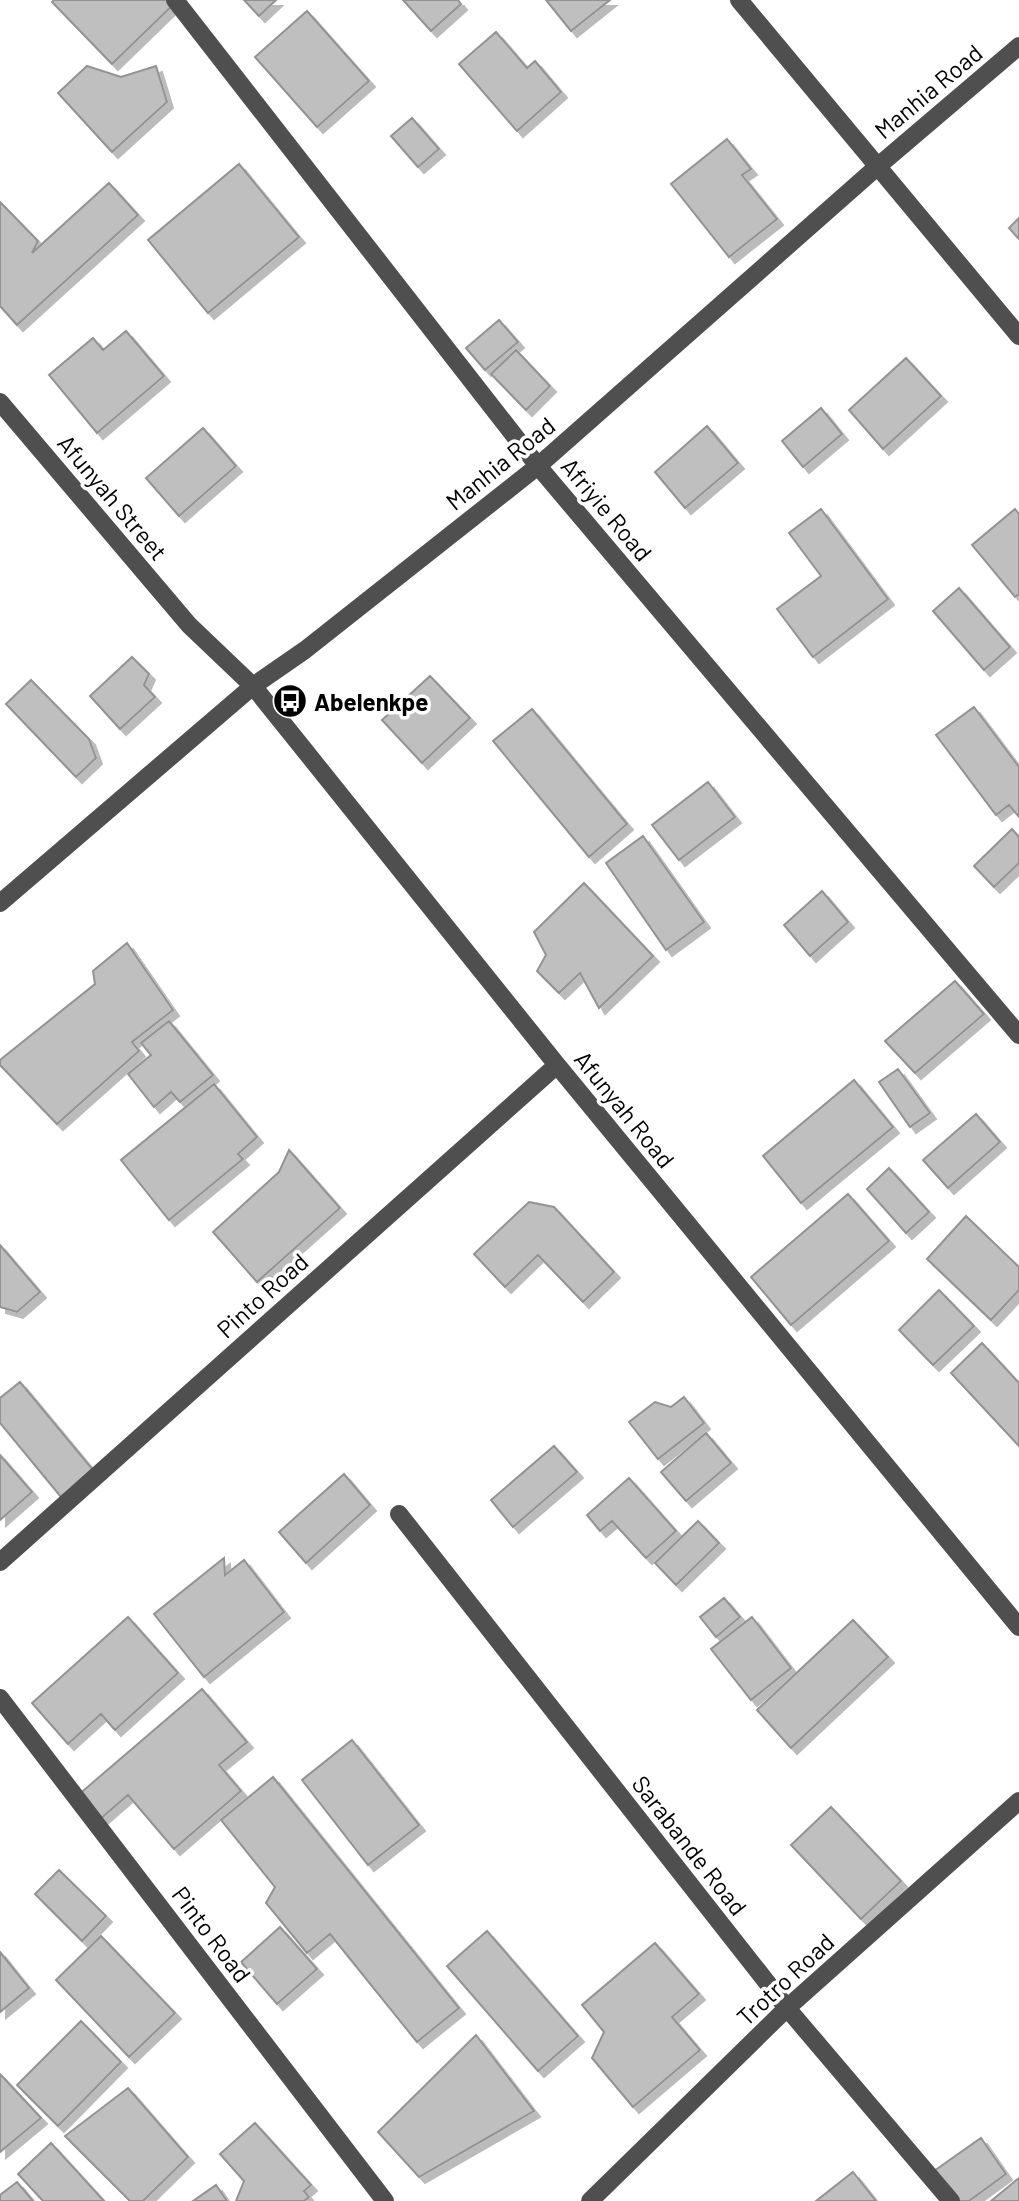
<svg xmlns="http://www.w3.org/2000/svg" width="1019" height="2201" viewBox="0 0 1019 2201" font-family="Barlow,sans-serif">
  <defs>
    <filter id="shadow"><feDropShadow dx="6" dy="6" stdDeviation="0" flood-color="#0004"/></filter>
  </defs>
  <rect width="100%" height="100%" fill="#fff"/>
  <path fill="#bfbfbf" stroke="#939393" stroke-width="2" filter="url(#shadow)" d="M54,0H171L174,4L112,64L52,2Z
    M244,0H276L259,16Z
    M403,0H458L461,4L431,31Z
    M546,0H610L571,31Z
    M307,11L369,81L317,127L255,57Z
    M496,32L527,68L535,61L561,92L517,131L459,64Z
    M87,66L121,77L156,66L167,102L112,152L58,93Z
    M412,118L439,149L418,167L391,136Z
    M727,139L751,169L742,175L777,219L729,257L671,184Z
    M239,164L299,237L208,313L148,240Z
    M109,183L138,215L17,325L0,306V202L38,241L32,253Z
    M1019,218V239L1009,228Z
    M499,320L518,342L485,370L466,348Z
    M126,331L164,376L97,433L49,375L93,338L103,350Z
    M516,350L550,386L526,410L491,374Z
    M906,358L941,396L883,449L849,410Z
    M821,408L842,434L803,467L782,441Z
    M707,426L738,463L685,508L655,472Z
    M203,428L236,466L179,516L146,478Z
    M821,509L888,599L813,657L777,609L821,576L789,533Z
    M1015,509L1019,514V594L1015,597L972,545Z
    M959,588L1010,647L984,670L933,611Z
    M132,657L149,674L144,685L155,697L120,729L90,696Z
    M430,676L470,718L422,763L382,720Z
    M31,680L89,739L96,758L76,777L6,704Z
    M974,707L1019,767V817L1009,805L996,815L936,735Z
    M532,709L627,824L589,857L493,741Z
    M708,782L735,817L679,860L652,825Z
    M1012,829L1019,837V863L994,887L974,866Z
    M643,836L704,922L666,950L606,863Z
    M584,883L653,956L599,1008L580,973L559,993L537,971L546,955L534,932Z
    M822,891L848,922L810,956L784,925Z
    M127,943L173,1010L132,1042L139,1051L57,1124L0,1065V1060L95,984L93,971Z
    M955,981L984,1014L915,1073L885,1041Z
    M169,1021L213,1075L180,1102L171,1092L154,1107L128,1074L151,1055L141,1043Z
    M898,1069L930,1113L910,1127L879,1082Z
    M854,1080L893,1127L801,1203L763,1156Z
    M214,1084L257,1137L238,1154L243,1159L169,1220L121,1160Z
    M976,1114L1000,1142L948,1188L923,1160Z
    M289,1150L340,1208L257,1282L213,1232L279,1172Z
    M889,1168L929,1212L906,1233L867,1189Z
    M848,1194L889,1241L791,1325L751,1277Z
    M529,1202L554,1207L614,1272L583,1302L538,1255L505,1287L474,1254Z
    M966,1216L1019,1267V1290L991,1320L927,1259Z
    M0,1245L40,1292L17,1312L0,1307Z
    M939,1290L974,1326L933,1365L899,1330Z
    M982,1343L1019,1383V1446L951,1373Z
    M20,1382L93,1470L61,1497L0,1423V1398Z
    M684,1397L704,1423L658,1459L629,1422L655,1402L671,1407Z
    M706,1433L731,1463L686,1501L661,1472Z
    M554,1446L577,1472L513,1527L491,1500Z
    M0,1455L32,1492L0,1520Z
    M344,1474L370,1505L306,1563L279,1532Z
    M629,1478L676,1531L646,1558L612,1521L600,1531L587,1515Z
    M698,1521L719,1543L676,1585L655,1563Z
    M224,1558L225,1575L244,1560L284,1612L204,1677L154,1614Z
    M724,1598L740,1617L716,1637L700,1617Z
    M128,1617L178,1673L115,1730L101,1714L68,1744L32,1703Z
    M752,1617L791,1668L751,1700L711,1649Z
    M853,1620L888,1657L791,1748L757,1710Z
    M202,1689L247,1742L219,1765L241,1791L174,1849L128,1795L91,1827L70,1802Z
    M352,1740L419,1825L368,1865L302,1780Z
    M273,1777L459,2008L417,2042L330,1934L307,1953L266,1903L275,1887L221,1820Z
    M831,1807L901,1881L861,1919L791,1845Z
    M59,1870L106,1916L82,1941L35,1894Z
    M280,1927L317,1969L277,2004L241,1962Z
    M487,1931L578,2036L538,2071L447,1966Z
    M101,1936L175,2013L129,2057L56,1980Z
    M655,1943L699,1994L672,2017L700,2050L633,2107L592,2058L604,2032L582,2005Z
    M0,1952L29,1988L0,2012Z
    M81,2021L121,2062L58,2126L17,2085Z
    M476,2035L534,2111L419,2177L378,2132Z
    M0,2074L41,2118L0,2152Z
    M128,2088L188,2157L143,2201H130L65,2136Z
    M255,2123L311,2185L304,2191L309,2197L304,2201H236L244,2181L220,2154Z
    M981,2138L1006,2174L969,2201H955L934,2171Z
    M51,2143L104,2201H43L18,2174Z
    M853,2172L876,2201H816Z
    M1019,2178V2201H991Z
    M17,2182L33,2201H0V2195Z
    M216,2185L227,2201H193Z"/>
  <g fill="none" stroke-linecap="round" stroke-linejoin="round">
    <path stroke="#4f4f4f" stroke-width="18" d="M175,0L538,466L1019,1035
      M739,0L1019,336
      M0,402L189,625L253,686L557,1065L1019,1627
      M0,903L253,686L305,650L538,466L877,167L1019,46
      M399,1514L787,2008L951,2201
      M0,1562L557,1065
      M0,1698L385,2201
      M590,2201L787,2008L1019,1801"/>
  </g>
  <defs>
    <g id="bus-disc" transform="scale(1.75)"><circle r="9.5" fill="#000" stroke="#fff"/><path d="M-5-6H5V4H4V6H2V4H-2V6H-4V4H-5ZM-3.5-4V0h7V-4ZM-3.5 1.2v1.5H-2V1.2ZM2 1.2v1.5H3.5V1.2Z" fill="#fff"/></g>
  </defs>
  <g fill-rule="evenodd">
    <use href="#bus-disc" x="290" y="701"/>
  </g>
  <g text-anchor="middle" dominant-baseline="central" stroke-width="7" stroke-linejoin="round" paint-order="stroke">
    <g font-size="24" fill="#000" stroke="#fff">
      <text transform="translate(928 91) rotate(-40)">Manhia Road</text>
      <text transform="translate(500 463) rotate(-39)">Manhia Road</text>
      <text transform="translate(113 497) rotate(50)">Afunyah Street</text>
      <text transform="translate(607 509) rotate(50)">Afriyie Road</text>
      <text transform="translate(625 1109) rotate(51)">Afunyah Road</text>
      <text transform="translate(262 1295) rotate(-42)">Pinto Road</text>
      <text transform="translate(690 1845) rotate(52)">Sarabande Road</text>
      <text transform="translate(212 1934) rotate(53)">Pinto Road</text>
      <text transform="translate(785 1979) rotate(-43)">Trotro Road</text>
    </g>
    <g font-size="24" font-weight="bold" fill="#000" stroke="#fff" text-anchor="start">
      <text x="314" y="701">Abelenkpe</text>
    </g>
  </g>
</svg>
